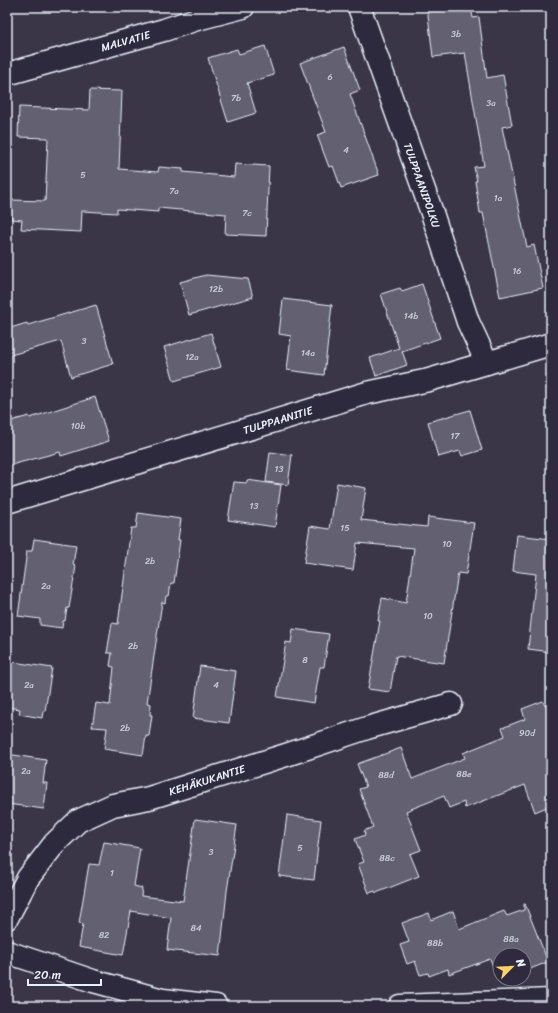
<svg xmlns="http://www.w3.org/2000/svg" width="558" height="1013" viewBox="0 0 558 1013" font-family="Sriracha,sans-serif">
  <rect width="100%" height="100%" fill="#3a3648"/>
  <filter id="ink" filterUnits="userSpaceOnUse"><feTurbulence type="fractalNoise" baseFrequency=".025" numOctaves="2"/><feDisplacementMap in="SourceGraphic" scale="8" xChannelSelector="R" yChannelSelector="G"/><feConvolveMatrix kernelMatrix="1 2 1 2 8 2 1 2 1" color-interpolation-filters="sRGB"/></filter>
  <g filter="url(#ink)">
    <path fill="#636171" stroke="#e8f1f8" d="M427,7H471L473,18L479,17L487,78L503,75L512,125L502,127L527,247L534,245L543,288L500,297L483,213H480L475,181H477L474,167L484,166L465,53L433,57Z
      M265,46L274,75L247,83L256,113L228,122L208,58L237,49L239,54Z
      M344,47L360,90L350,94L379,175L341,188L333,166L329,167L317,135L326,132L300,63Z
      M90,90L122,91L119,169L158,172L159,167L183,169V172L234,177L235,164L269,166L266,236L225,234L226,214L158,208V212L117,209V213L82,211L81,232L21,229L22,220L11,219V200L45,201L48,138L18,137L19,107L89,110Z
      M206,275L248,279L253,297L189,315L180,282Z
      M422,284L440,338L402,351L407,365L376,376L370,358L399,348L381,294L400,288L402,291Z
      M283,299L332,305L324,375L287,370L291,336L279,334Z
      M96,305L113,364L71,377L61,341L7,356V329L27,323L28,325Z
      M211,333L221,367L174,381L164,347Z
      M95,397L109,441L61,456L60,452L7,466V422L29,416L30,418Z
      M470,410L482,450L462,456L460,451L438,457L428,422Z
      M270,452L292,455L288,485L266,482Z
      M247,480L281,485L275,527L228,520L234,482L247,483Z
      M337,483L366,488L361,520L427,527L428,517L474,523L466,574L458,573L444,663L396,656L390,692L368,689L380,621H378L382,598L406,603L414,548L357,543L353,570L304,563L310,526L330,529Z
      M138,513L181,519L178,540H180L174,583H171L169,596H166L165,603L162,602L147,703L151,704L150,715H152L149,736H146L143,755L104,749L107,728L92,727L96,703L110,705L114,667L110,666L112,653H107L112,623L118,624L131,528H136Z
      M517,535L551,539V652L528,649L536,574L513,571Z
      M34,539L76,545L73,565L76,566L69,608H67L65,621H63L62,628L40,625V619L18,616L27,551H32Z
      M293,629L329,634L324,667H320L314,703L277,697L286,642L291,643Z
      M7,661L52,668L45,711H43L42,718L19,714L20,709L7,707Z
      M200,666L236,671L229,723L193,718Z
      M543,701L545,706L551,703V805L535,812L525,785L465,808L464,802L449,808L444,796L406,811L421,850L410,854L419,876L376,893L375,891L369,893L358,864L364,862L355,839L365,835L364,831L373,827L359,789L366,787L357,764L401,748L412,779L465,758L463,753L505,736L502,728L525,719L522,709Z
      M7,754L46,760L43,783H47L44,809L7,804Z
      M287,815L321,820L314,880L279,876Z
      M195,819L237,825L227,891L220,956L167,950L171,918L131,911L123,955L79,947L83,924L79,923L89,864L99,865L104,842L140,848L134,886L142,888L141,896L183,901Z
      M524,904H525L548,962L530,969L526,960H524V955H500V970L495,971L490,959L449,974L448,969L429,976L428,973L420,975L415,961L407,964L400,945L409,942L402,923L429,913L431,920L453,911L459,929L504,911L507,916L524,910Z"/>
    <g fill="none" stroke-linecap="round" stroke-linejoin="round">
      <g stroke="#e8f1f8" stroke-width="25">
        <g id="minor">
          <path id="s1" d="M359,7L431,210L468,322L487,363"/>
          <path id="s2" d="M7,74L164,30L197,19L243,7"/>
          <path id="s3" d="M7,502L367,393L429,380L551,344"/>
          <path id="s4" d="M7,918L28,878L55,843L78,821L113,805L149,798L286,755L367,728L451,704"/>
          <path d="M7,952L93,981L163,1000L216,1006"/>
          <path d="M400,1006L551,1000"/>
        </g>
      </g>
      <use href="#minor" stroke="#2f2a3d" stroke-width="22"/>
    </g>
  </g>
  <g text-anchor="middle" dominant-baseline="central" stroke-width="3" stroke-linejoin="round" paint-order="stroke">
    <g font-size="9" fill="#c7cdd6">
      <text x="456" y="34">3b</text>
      <text x="330" y="77">6</text>
      <text x="236" y="98">7b</text>
      <text x="491" y="103">3a</text>
      <text x="346" y="150">4</text>
      <text x="83" y="175">5</text>
      <text x="174" y="191">7a</text>
      <text x="498" y="198">1a</text>
      <text x="247" y="213">7c</text>
      <text x="517" y="271">16</text>
      <text x="216" y="289">12b</text>
      <text x="411" y="316">14b</text>
      <text x="84" y="341">3</text>
      <text x="308" y="353">14a</text>
      <text x="192" y="357">12a</text>
      <text x="78" y="426">10b</text>
      <text x="455" y="436">17</text>
      <text x="279" y="469">13</text>
      <text x="254" y="506">13</text>
      <text x="345" y="528">15</text>
      <text x="447" y="544">10</text>
      <text x="150" y="561">2b</text>
      <text x="46" y="586">2a</text>
      <text x="428" y="616">10</text>
      <text x="133" y="646">2b</text>
      <text x="305" y="660">8</text>
      <text x="29" y="685">2a</text>
      <text x="216" y="685">4</text>
      <text x="125" y="728">2b</text>
      <text x="527" y="733">90d</text>
      <text x="26" y="771">2a</text>
      <text x="464" y="774">88e</text>
      <text x="386" y="775">88d</text>
      <text x="300" y="848">5</text>
      <text x="211" y="852">3</text>
      <text x="387" y="858">88c</text>
      <text x="112" y="873">1</text>
      <text x="196" y="928">84</text>
      <text x="104" y="935">82</text>
      <text x="511" y="939">88a</text>
      <text x="435" y="943">88b</text>
    </g>
    <g font-size="11" fill="#e8f1f8" stroke="#2f2a3d">
      <text stroke="none"><textPath href="#s2" startOffset="123">MALVATIE</textPath></text>
      <text stroke="none"><textPath href="#s1" startOffset="189">TULPPAANIPOLKU</textPath></text>
      <text stroke="none"><textPath href="#s3" startOffset="283">TULPPAANITIE</textPath></text>
      <text stroke="none"><textPath href="#s4" startOffset="257">KEHÄKUKANTIE</textPath></text>
    </g>
  </g>
  <rect width="558" height="1013" fill="none" stroke="#2f2a3d" stroke-width="24"/>
  <rect x="12" y="12" width="534" height="989" fill="none" stroke="#e8f1f8" stroke-width="1.5" filter="url(#ink)"/>
  <g transform="translate(512 967) rotate(66)"><circle r="19" fill="#2f2a3d" stroke="#797a88"/>
  <path d="M0-3L7 15L0 10L-7 15Z" fill="#ffd166"/>
  <text y="-6" font-size="11" font-weight="bold" text-anchor="middle" fill="#e8f1f8">N</text>
  </g>
  <path d="M28 979v6h73v-6" fill="none" stroke="#e8f1f8" stroke-width="2"/>
  <text x="34" y="979" font-size="12" fill="#e8f1f8" stroke="#2f2a3d" stroke-width="3" paint-order="stroke">20 m</text>
</svg>
